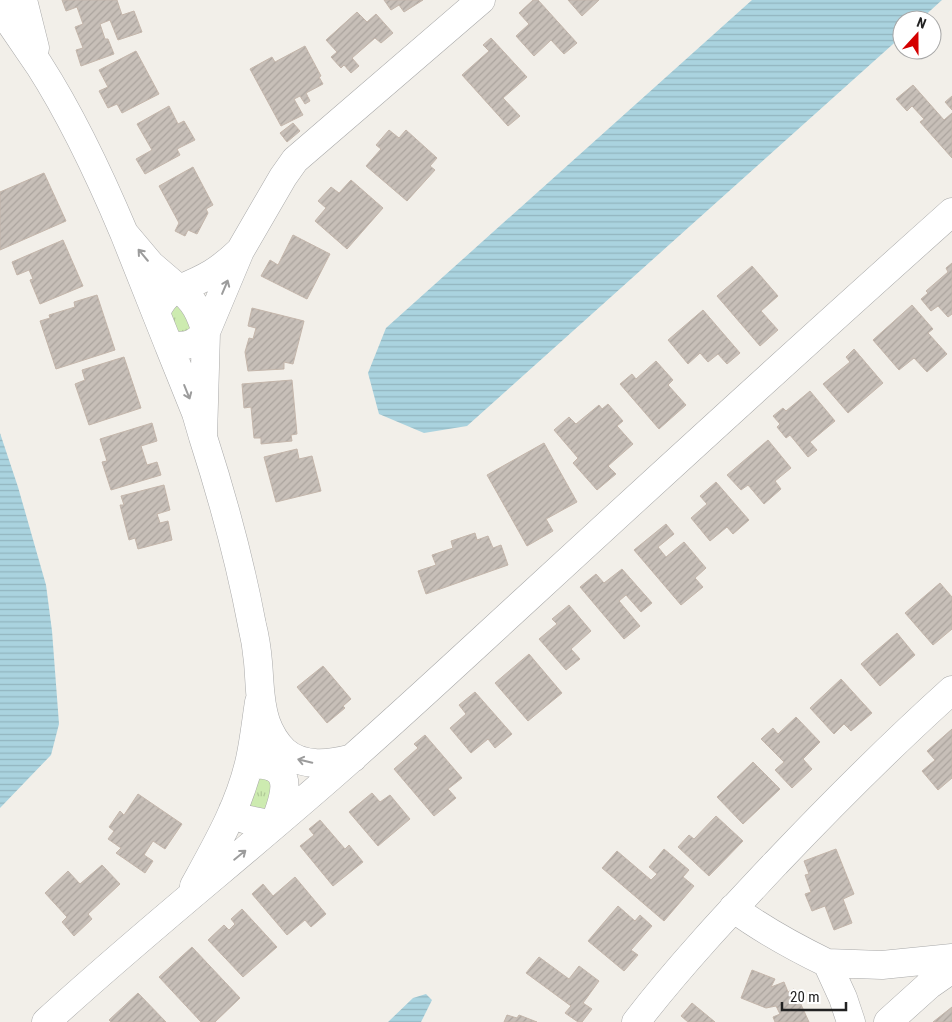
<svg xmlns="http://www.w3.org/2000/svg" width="952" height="1022" viewBox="0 0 952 1022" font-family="'Roboto Condensed',sans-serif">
  <defs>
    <pattern id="grass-tufts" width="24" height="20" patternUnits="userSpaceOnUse" patternTransform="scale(1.25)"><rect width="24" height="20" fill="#cdebb0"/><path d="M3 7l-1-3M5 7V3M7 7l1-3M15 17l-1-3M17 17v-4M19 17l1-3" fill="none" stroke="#b0c997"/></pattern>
    <pattern id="water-rules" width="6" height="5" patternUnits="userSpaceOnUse" patternTransform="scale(1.25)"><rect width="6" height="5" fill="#aad3df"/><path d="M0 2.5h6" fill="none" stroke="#92b5bf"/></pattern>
    <pattern id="building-hatch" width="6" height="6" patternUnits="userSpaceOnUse" patternTransform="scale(1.25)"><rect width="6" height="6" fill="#c7bfb8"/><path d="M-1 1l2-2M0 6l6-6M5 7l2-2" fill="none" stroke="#aba49e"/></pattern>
  </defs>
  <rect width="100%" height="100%" fill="#f2efe9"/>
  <path fill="url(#grass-tufts)" d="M177,305H182L195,326L176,339L170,309Z
    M261,777L271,778L275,786L264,815L247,805L254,781Z"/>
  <path fill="url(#water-rules)" d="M752,0H942L920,20H902V36L467,426L424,433L379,414L368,373L386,328Z
    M0,433L18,487L46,585L52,631L59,724L51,755L0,808Z
    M426,994L432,1000L421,1022H388L413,998Z"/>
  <path fill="url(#building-hatch)" stroke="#c4b6ab" d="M62,0H117L122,15L134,11L142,32L118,40L110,20L100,24L105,39H108L114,54L81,66L76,50L83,48L75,27L83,24L77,7L66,11Z
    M384,0H423L404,12L399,5L391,10Z
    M533,0H538L577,43L564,54L551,40L534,56L516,36L529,24L519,13Z
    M568,0H599L582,16Z
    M357,12L367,22L376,14L393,33L381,43L375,38L352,58L359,66L351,73L344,65L341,68L331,57L337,52L326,40Z
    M491,38L527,77L503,98L520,116L508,126L462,75L489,51L483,45Z
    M305,46L321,76L319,77L323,84L306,93L310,101L305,104L300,96L294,99L303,115L281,126L250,69L272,57L275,62Z
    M136,51L159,94L122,113L117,104L108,108L99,91L108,87L99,70Z
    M913,85L944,120L952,113V158L920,122L924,119L912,106L907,111L896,99Z
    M952,96V110L945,102Z
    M169,106L178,124L184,121L195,140L177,149L180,155L145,174L136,159L152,150L137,124Z
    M293,123L300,131L287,142L280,133Z
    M389,130L399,138L406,130L437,158L430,166L435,170L407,201L366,166L381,149L376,145Z
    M193,167L213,205L206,209L208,213L197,234L188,230L185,236L175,231L179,223L159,186Z
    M44,173L66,221L0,250V192Z
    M351,180L383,208L347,249L315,221L326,208L318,201L331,187L339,193Z
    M293,235L330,254L307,299L261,276L270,260L278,265Z
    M63,240L83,286L40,304L30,280L33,279L29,270L17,275L12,262Z
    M952,263V314L948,317L938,306L931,311L921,299L928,293L926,291L948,272L946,268Z
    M752,266L778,296L761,311L778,330L760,346L717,296Z
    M97,295L115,350L56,369L40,321L50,318L49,315L75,307L74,302Z
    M912,305L933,329L928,333L947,354L927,372L914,358L899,370L873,340Z
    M252,308L304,321L293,364L284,362V369L248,371L245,352L249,338L253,339L256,328L248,326Z
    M703,310L740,353L727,364L718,354L708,362L700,353L688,364L668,340Z
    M854,349L883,383L848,413L823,384L850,362L846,357Z
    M124,357L141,408L89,425L75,384L85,380L82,370Z
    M656,361L673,380L668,385L686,405L659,429L620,384L632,374L636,379Z
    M292,380L297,434L291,435L292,441L261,444V438H254L251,407L244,408L242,384Z
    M810,391L835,421L810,442L817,450L808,457L790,435L786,438L777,427L780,424L773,416L783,408L786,411Z
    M608,404L623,421L617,426L633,444L608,466L616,474L597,490L573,463L578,458L554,430L569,417L576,424L599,405L602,409Z
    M152,423L157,441L141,446L147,465L157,462L161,475L111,490L102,462L107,461L100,439Z
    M768,440L791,468L775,481L781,489L764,504L748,485L741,490L727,475Z
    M544,443L577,502L546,519L553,531L527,546L487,475Z
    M297,449L299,459L312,456L321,491L276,502L264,457Z
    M716,482L749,520L733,534L727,527L710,541L691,518L707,504L700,496Z
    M164,485L170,510L157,514L160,523L168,521L172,540L138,549L135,538L129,540L120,505H124L121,496Z
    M666,524L674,534L658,547L666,557L684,542L706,568L695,578L703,587L681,605L634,550Z
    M475,533L477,540L488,536L493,548L501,545L508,565L426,594L418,571L436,565L432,555L453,548L451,541Z
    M622,569L652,603L641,612L626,595L619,601L640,626L624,639L580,587L596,574L604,583Z
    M940,583L952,597V629L933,645L905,613Z
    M569,605L591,631L571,649L580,659L566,670L539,639L557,624L552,619Z
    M897,633L915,655L880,686L861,664Z
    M529,654L562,693L528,721L495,683Z
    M323,666L351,699L343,706L345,708L327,723L297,687Z
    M841,679L872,713L851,731L844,724L834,734L810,708Z
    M475,692L512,734L495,748L488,739L471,753L450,728L466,714L459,705Z
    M796,717L820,742L803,759L812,769L792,788L775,770L784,762L761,739L773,728L778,734Z
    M952,729V778L938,790L922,771L935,760L927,751Z
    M425,735L462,778L448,789L456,798L434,816L394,769L418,748L414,744Z
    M753,762L780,789L743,824L717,797Z
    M372,793L380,802L390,795L410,819L378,846L349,812Z
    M138,794L182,824L165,849L153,841L144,855L153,861L145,873L116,853L121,848L108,839L114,831L109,827L120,811L124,815Z
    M716,816L743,841L709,876L678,847L689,835L694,839Z
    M320,820L345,849L349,845L363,862L333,886L300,846L314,835L309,829Z
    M664,849L689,870L683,877L694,886L664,921L602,868L617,851L651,880L657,874L649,867Z
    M836,849L854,894L843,899L852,923L834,930L825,906L812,911L805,894L811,892L805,875L809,874L804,861Z
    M102,865L120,884L88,914L92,919L74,936L62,922L67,917L45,893L68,871L80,884Z
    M295,877L326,914L311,927L305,920L287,935L252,894L263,884L273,896Z
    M618,906L635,921L640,915L652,926L631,950L638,955L624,971L588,941Z
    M242,909L277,947L243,977L208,940L224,925L229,930L235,924L231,919Z
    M192,947L240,998L215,1022H201L159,977Z
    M539,957L569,979L579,966L599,981L583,1003L592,1009L582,1022H578L565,1013L571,1006L526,973Z
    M752,970L775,979L771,987L784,982L788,992L794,989L809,1022H775L773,1017L780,1014L776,1006L766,1008L741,998Z
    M138,993L166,1022H111L109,1020Z
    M692,1003L715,1022H688L681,1016Z
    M952,1007V1022H933Z
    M507,1015L517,1018L519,1015L537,1022H504Z"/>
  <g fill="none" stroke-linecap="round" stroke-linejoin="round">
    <g stroke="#a9a9a9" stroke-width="29">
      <path id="minor" d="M23,0L35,48
        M0,8C13,27 26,46 39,65C73,118 100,176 124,233
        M240,251L283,177L295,160L481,0
        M156,312C162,300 166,294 179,289C195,301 200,313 206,332C193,346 188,346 169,346L124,233L151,265L179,289C206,278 219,271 240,251L206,332L203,437L196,413L169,346
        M203,437C223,499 240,561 252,625C255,637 257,650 258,662C260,683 259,702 266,722C270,733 276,743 284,751C303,768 330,764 353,758
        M233,810L244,819L274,825C279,810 295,778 274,768C265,763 257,764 248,767
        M194,886C216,846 240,805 250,759C254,741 256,721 259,702
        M733,908C763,930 794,947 827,963L843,998L851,1022
        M827,963L882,965L952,958
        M46,1022C145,931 251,848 351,759C412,705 472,649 532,594C671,466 811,338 952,212
        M636,1022C679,966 728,914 776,863C833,803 891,745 952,690
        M888,1022L929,985L952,969"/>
    </g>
    <use href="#minor" stroke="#fff" stroke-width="28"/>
  </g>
  <defs><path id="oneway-shaft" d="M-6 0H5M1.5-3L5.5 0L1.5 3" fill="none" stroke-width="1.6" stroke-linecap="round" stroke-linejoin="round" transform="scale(1.25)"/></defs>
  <g stroke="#9c9c9c">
    <use href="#oneway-shaft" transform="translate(143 255) rotate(-130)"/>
    <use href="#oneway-shaft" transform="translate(225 287) rotate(-67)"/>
    <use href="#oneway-shaft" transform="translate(187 392) rotate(68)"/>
    <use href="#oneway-shaft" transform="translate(305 761) rotate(-166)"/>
    <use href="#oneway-shaft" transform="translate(240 855) rotate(-39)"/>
  </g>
  <g transform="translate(917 35) rotate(21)"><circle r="24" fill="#ffffff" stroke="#a7a7a7"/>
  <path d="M0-4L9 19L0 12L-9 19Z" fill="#d40000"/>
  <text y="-8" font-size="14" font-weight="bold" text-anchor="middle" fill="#222222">N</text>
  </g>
  <path d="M782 1002v8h64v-8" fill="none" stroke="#222222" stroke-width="2.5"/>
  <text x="790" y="1002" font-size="15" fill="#222222" stroke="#ffffff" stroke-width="4" paint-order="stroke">20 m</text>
</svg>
